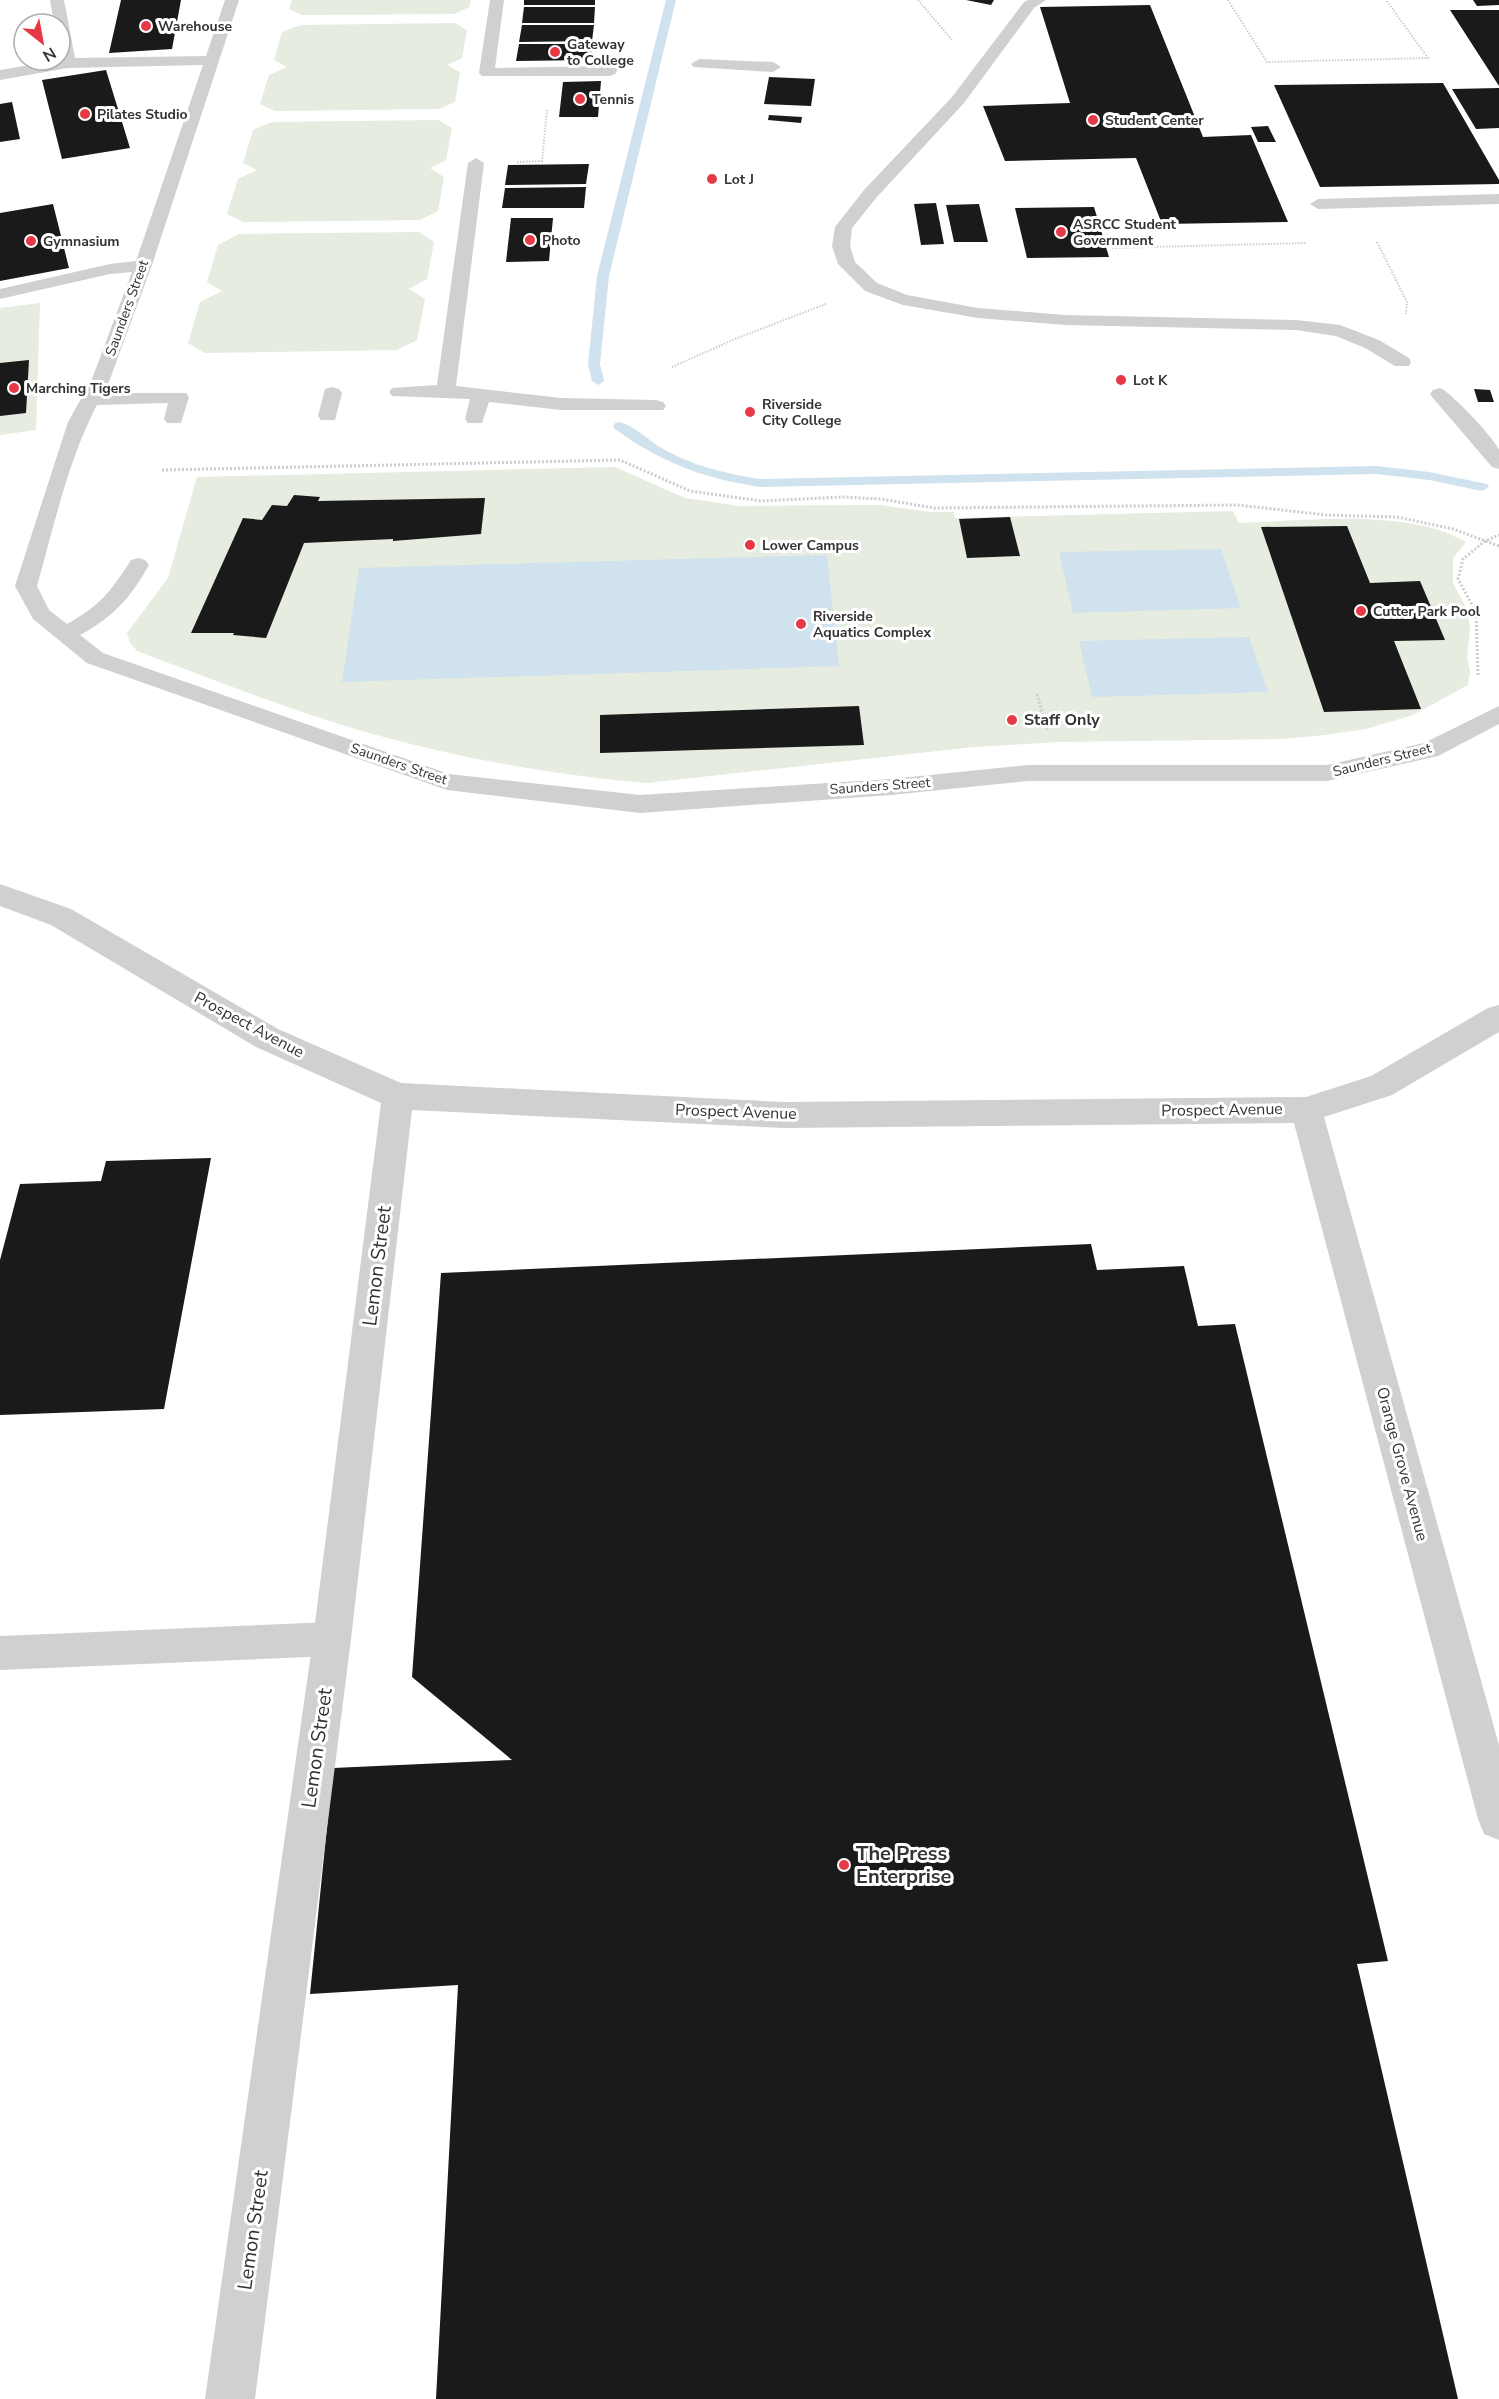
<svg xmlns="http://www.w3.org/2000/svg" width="1499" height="2399" viewBox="0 0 1499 2399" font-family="'Nunito Sans',sans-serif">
  <rect width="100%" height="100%" fill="#fff"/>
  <path fill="#e6ecdf" d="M292,0H471L469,7L455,14L302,15L289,9Z
    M455,23L467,30L462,58L447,65L460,72L455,102L439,109L275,111L260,104L269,75L287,67L274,60L282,32L301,25Z
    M438,120L452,128L446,160L430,168L444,177L438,211L420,220L243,222L227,214L238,179L257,170L243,163L253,130L272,122Z
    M419,232L434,242L427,279L409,289L425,299L417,340L397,350L205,353L188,343L200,302L222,291L207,282L218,245L239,234Z
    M40,303L36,430L0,435V308Z
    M615,467L685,498L739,506L880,505L930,512H954L955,518L1233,511L1239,523C1303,521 1373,512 1436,529C1446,532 1456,537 1466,542L1453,558V583L1467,609L1470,629L1467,658L1470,672L1468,685L1413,715L1366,729L1325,735L1283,739L1059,742L974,747L647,783C555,775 462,759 373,734C293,712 215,680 137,651L130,643L127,633L168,578L197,477Z"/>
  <path fill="#cfe2ee" d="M1221,549L1241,608L1073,613L1059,552Z
    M827,555L839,666L342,682L359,568Z
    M1249,637L1268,692L1092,697L1079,641Z"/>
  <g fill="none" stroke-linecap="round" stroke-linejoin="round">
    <path fill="#cfe2ee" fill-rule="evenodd" d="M666,0H676L609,276L600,364L604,381L598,385L592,381L588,364L597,276Z
      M620,422C635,426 649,441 663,449C694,466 726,474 760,479L1376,466L1429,472L1487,484L1489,487L1482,491L1429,480L1376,474L760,487C703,478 662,463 615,429L613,426L615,423Z"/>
  </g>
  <path fill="#1a1a1a" d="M121,0H181L172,49L109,53Z
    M524,0H595V5H524Z
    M966,0H994L991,5Z
    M1473,0H1499V5L1477,6Z
    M1150,5L1203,137L1251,135L1288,222L1162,224L1136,158L1005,161L983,106L1070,103L1040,7Z
    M524,7H595L594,23H522Z
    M1450,10H1499V86Z
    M522,25H594L592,41L519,42Z
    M519,44H592L591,60L516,61Z
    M106,70L130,148L62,159L42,80Z
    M769,77L815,79L811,106L764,104Z
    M601,81L598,117H559L563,82Z
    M1443,83L1499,180V184L1320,187L1274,85Z
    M1499,88V128L1476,129L1452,89Z
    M12,102L20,139L0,142V104Z
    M769,115L802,117L801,123L768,120Z
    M1268,126L1276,142H1258L1251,127Z
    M589,164L586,184L505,185L508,165Z
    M586,187L584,208H502L505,188Z
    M936,203L944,244L921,245L914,204Z
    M53,204L69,268L0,281V213Z
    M979,204L988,242H954L946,205Z
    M1094,207L1109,257L1027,258L1015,208Z
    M511,218H553L549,261L506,262Z
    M29,360L26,413L0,416V363Z
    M1474,389L1490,390L1494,402H1478Z
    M294,495L320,497L318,501L485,498L481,534L393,541V539L304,543L266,638L233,635L234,633H191L243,518L262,520L272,505L287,506Z
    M1010,517L1020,556L967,558L959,519Z
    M1347,526L1370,583L1420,581L1445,640L1394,641L1421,709L1324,712L1261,527Z
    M859,706L864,745L600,753V715Z
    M211,1158L164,1409L0,1415V1260L20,1184L101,1181L106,1161Z
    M1091,1244L1097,1270L1184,1266L1198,1326L1235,1324L1388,1961L1357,1964L1458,2399H436L458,1985L310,1994L333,1768L512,1760L412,1677L441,1273Z"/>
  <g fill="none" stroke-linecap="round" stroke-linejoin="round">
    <path stroke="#cdcdcd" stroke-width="2" stroke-dasharray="1.5 1.5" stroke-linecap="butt" d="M918,0L952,40
      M1228,0L1267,62L1428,58L1386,0
      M517,162L542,161L547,110
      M1377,242L1407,302L1406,314
      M1112,248L1306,243
      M672,367L735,339L826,304"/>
    <path stroke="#cdcdcd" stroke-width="3" stroke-dasharray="2 2" stroke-linecap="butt" d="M162,470L620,460L690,491L761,501L843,497L881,499L934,508L1237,505L1326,515L1397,517L1453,529L1499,546
      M1478,675L1476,612L1458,579L1463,559L1485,541L1499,535
      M1037,694L1047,730"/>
    <path fill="#d0d0d0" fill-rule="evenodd" d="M50,0H64L75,58L206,56L225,0H239L152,265L110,379L103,393H186L189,397L181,423H167L164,419L168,403L97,405C68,460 54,526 37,586L49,610L67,624C100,606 111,591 131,560L138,558L145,560L149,565C130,598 115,616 80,635L103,653L449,774L640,795L891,779L1028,765H1327L1424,743L1499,706V724L1438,756L1327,781H1028L891,795L640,813L447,790L87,663L33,619L15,586L68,422L92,379L132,272L110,274L0,299V289L110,264L136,261L203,65L68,68L0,80V70L60,60V24H54Z
      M490,0H504L495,68L605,66L610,58L615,56L623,61L615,74L610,76H482L479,73Z
      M1028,0H1046L1034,8L964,103L876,198L852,228L850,246L855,262L877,283L907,295L978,308L1065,315L1296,320L1340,325L1379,340L1409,358L1411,362L1409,366H1395L1365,348L1336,336L1296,330L1065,325L978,318L903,305L865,291L838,264L832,246L835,227L864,190L952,97L1024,2Z
      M699,59L773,62L781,67L773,72L694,67L691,64Z
      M476,158L484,163L456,386L561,398L656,400L663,402L666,406L663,410H561L489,402L482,423H468L465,419L470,399L392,396L389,392L392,388L437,385L468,163Z
      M1499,194V204L1318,209L1310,204L1318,199Z
      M332,387L339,389L342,393L335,420H321L318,416L325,389Z
      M1440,388C1450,391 1495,439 1499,450C1499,455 1499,464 1499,469L1492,467L1433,398L1430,394L1433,390Z
      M332,1622L344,1627L349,1639L344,1651L332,1656L0,1670V1636Z"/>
    <path fill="#d0d0d0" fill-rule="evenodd" d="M0,884L71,909L278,1029L401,1083L784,1102L1306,1097L1371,1076L1488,1008L1499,1005V1032L1392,1095L1324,1117L1499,1745V1840L1484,1834L1478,1819L1294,1123L784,1128L412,1110L351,1639L255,2399H205L313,1639L381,1103L256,1047L51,925L0,906Z"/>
  </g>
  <g fill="#e63946" stroke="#fff" stroke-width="2">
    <circle cx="146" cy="26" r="6"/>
    <circle cx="555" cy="52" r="6"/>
    <circle cx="580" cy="99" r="6"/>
    <circle cx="85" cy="114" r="6"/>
    <circle cx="1093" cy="120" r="6"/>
    <circle cx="712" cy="179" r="6"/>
    <circle cx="1061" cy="232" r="6"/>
    <circle cx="530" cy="240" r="6"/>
    <circle cx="31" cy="241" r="6"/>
    <circle cx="1121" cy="380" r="6"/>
    <circle cx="14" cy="388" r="6"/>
    <circle cx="750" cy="412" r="6"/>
    <circle cx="750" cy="545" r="6"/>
    <circle cx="1361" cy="611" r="6"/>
    <circle cx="801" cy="624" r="6"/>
    <circle cx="1012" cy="720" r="6"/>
    <circle cx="844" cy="1865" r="6"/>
  </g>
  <g text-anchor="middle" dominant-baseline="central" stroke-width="6" stroke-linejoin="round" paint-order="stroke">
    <g font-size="14" font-weight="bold" fill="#333" stroke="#fff" text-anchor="start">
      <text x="158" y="26">Warehouse</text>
      <text x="567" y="44">Gateway<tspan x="567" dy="16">to College</tspan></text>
      <text x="592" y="99">Tennis</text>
      <text x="97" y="114">Pilates Studio</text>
      <text x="1105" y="120">Student Center</text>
      <text x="724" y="179">Lot J</text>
      <text x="1073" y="224">ASRCC Student<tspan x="1073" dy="16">Government</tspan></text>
      <text x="542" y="240">Photo</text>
      <text x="43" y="241">Gymnasium</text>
      <text x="1133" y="380">Lot K</text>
      <text x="26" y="388">Marching Tigers</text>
      <text x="762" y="404">Riverside<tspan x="762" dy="16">City College</tspan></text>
      <text x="762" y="545">Lower Campus</text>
      <text x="1373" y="611">Cutter Park Pool</text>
      <text x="813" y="616">Riverside<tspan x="813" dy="16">Aquatics Complex</tspan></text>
    </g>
    <g font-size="14" fill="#333" stroke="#fff">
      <text transform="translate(127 308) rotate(-70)">Saunders Street</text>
      <text transform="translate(1382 760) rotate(-14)">Saunders Street</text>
      <text transform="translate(399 764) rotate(19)">Saunders Street</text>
      <text transform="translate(880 786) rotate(-4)">Saunders Street</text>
    </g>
    <g font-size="16" font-weight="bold" fill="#333" stroke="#fff" text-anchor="start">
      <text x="1024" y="720">Staff Only</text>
    </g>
    <g font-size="16" fill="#333" stroke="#fff">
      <text transform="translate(249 1025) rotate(28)">Prospect Avenue</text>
      <text transform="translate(1222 1110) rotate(-1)">Prospect Avenue</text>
      <text transform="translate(736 1112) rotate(2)">Prospect Avenue</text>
      <text transform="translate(1402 1464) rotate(75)">Orange Grove Avenue</text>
    </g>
    <g font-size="20" fill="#333" stroke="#fff">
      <text transform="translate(377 1266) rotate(-83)">Lemon Street</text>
      <text transform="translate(317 1748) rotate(-82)">Lemon Street</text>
      <text transform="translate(253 2230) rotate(-82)">Lemon Street</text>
    </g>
    <g font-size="20" font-weight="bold" fill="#333" stroke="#fff" text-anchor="start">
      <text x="856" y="1853">The Press<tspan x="856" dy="23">Enterprise</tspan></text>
    </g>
  </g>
  <g transform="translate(42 42) rotate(149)"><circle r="28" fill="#ffffff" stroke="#adadad" stroke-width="1.5"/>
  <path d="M0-4.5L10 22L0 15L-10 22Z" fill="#e63946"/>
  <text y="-9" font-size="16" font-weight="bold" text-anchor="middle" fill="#333333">N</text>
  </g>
</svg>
